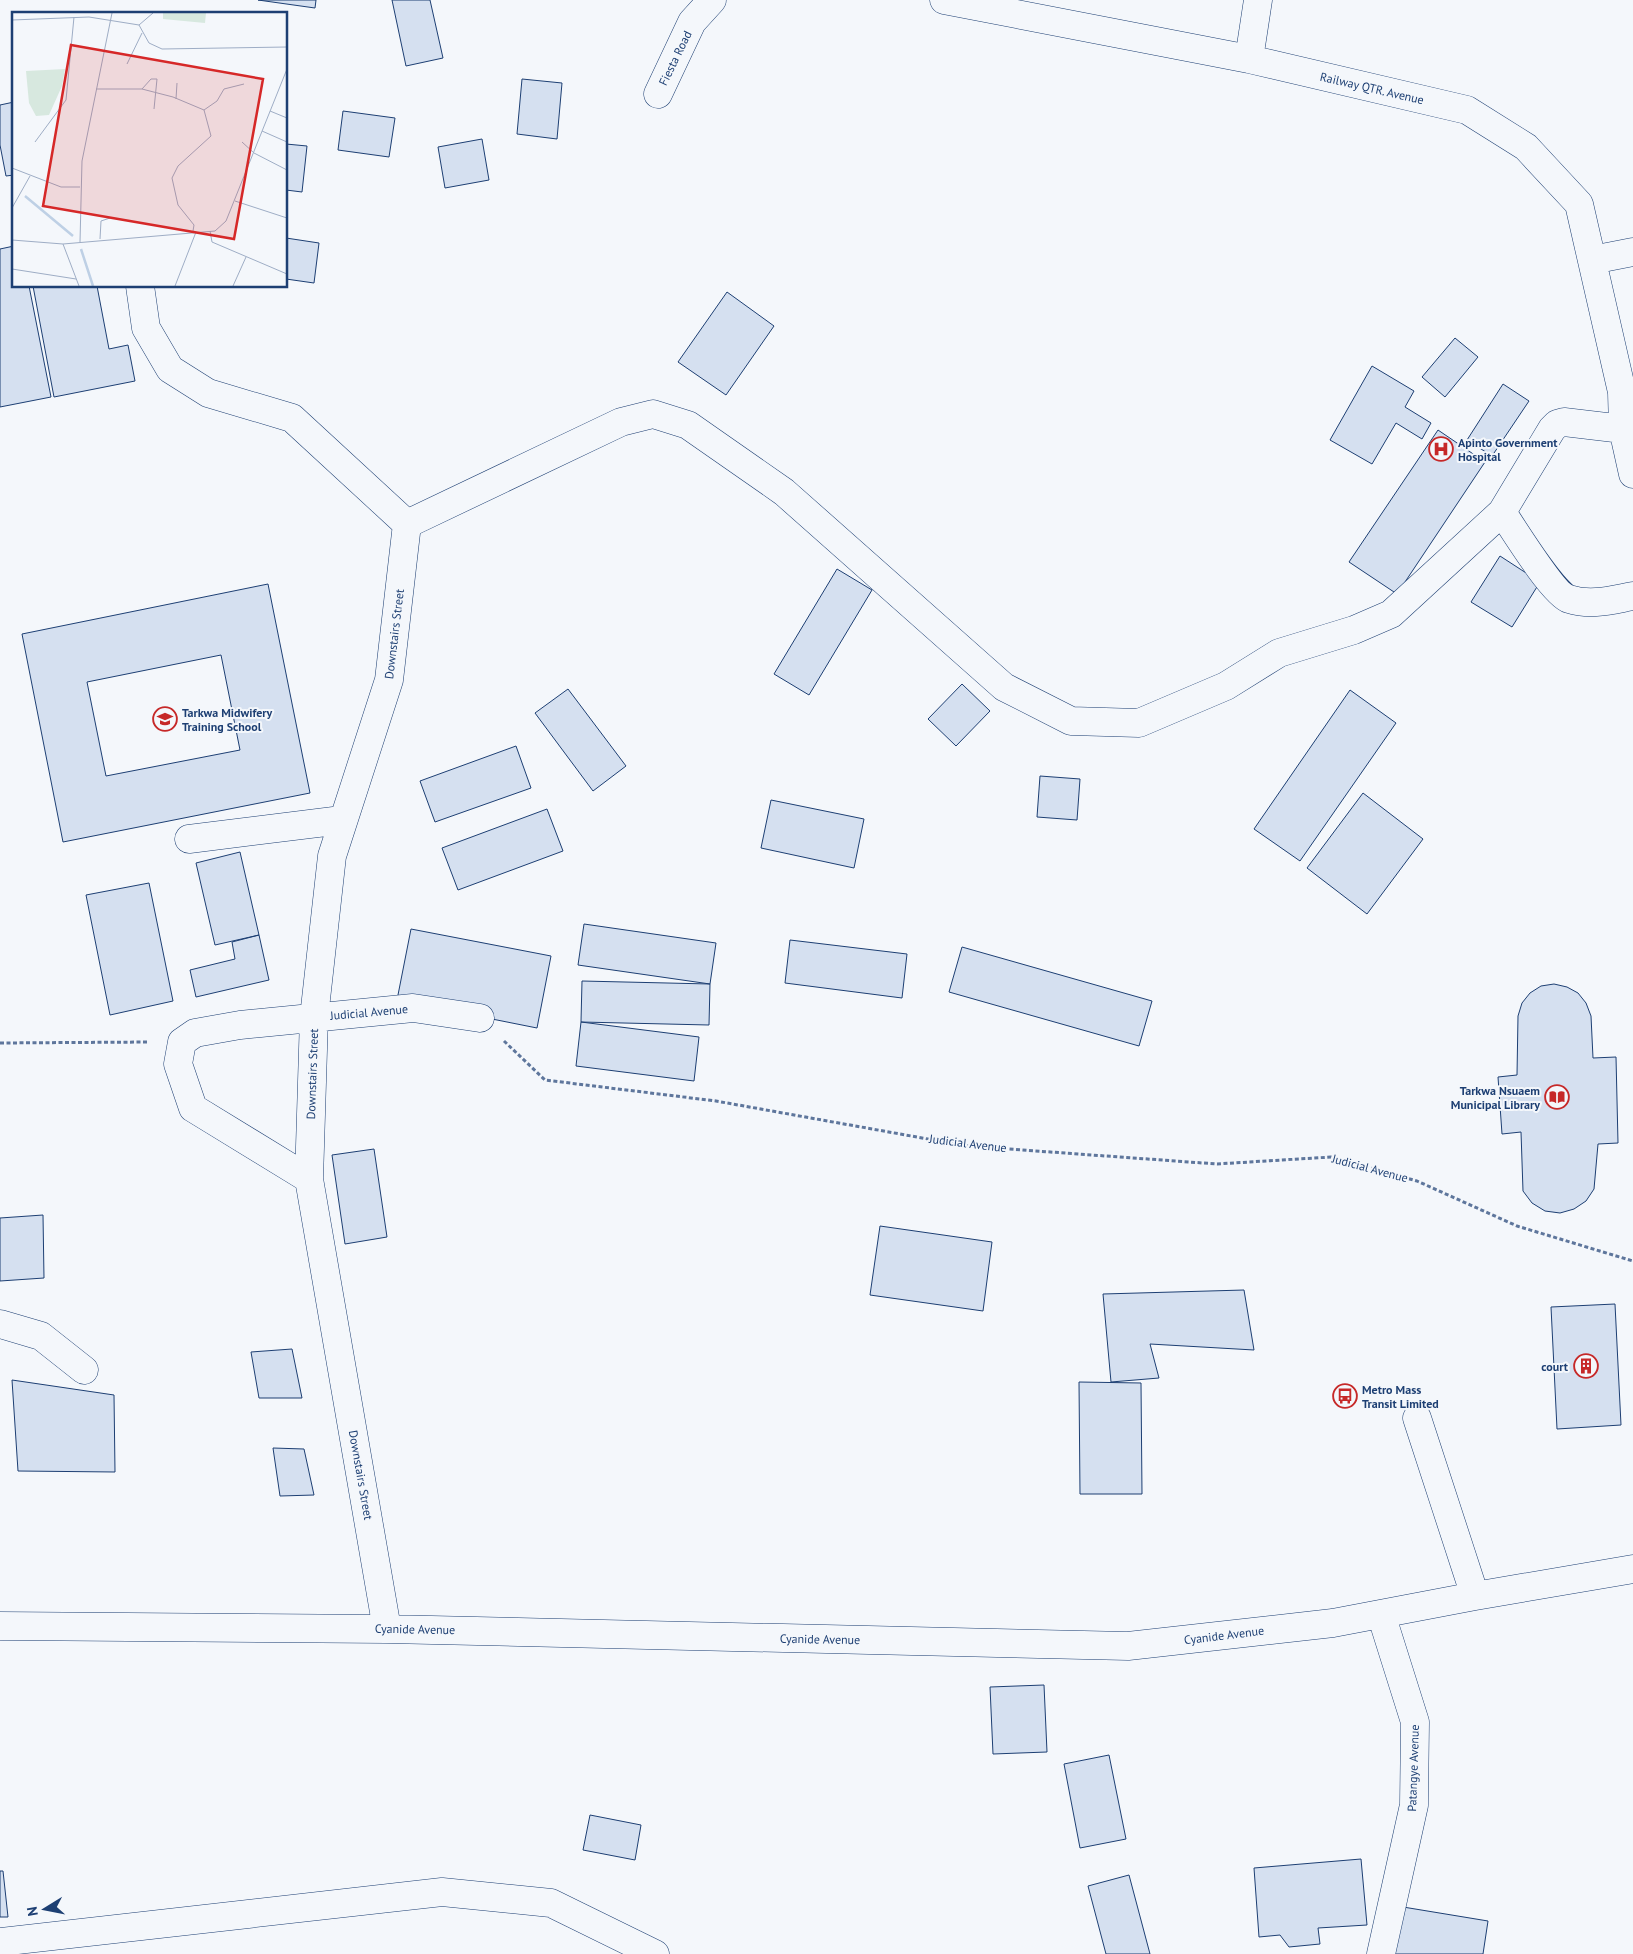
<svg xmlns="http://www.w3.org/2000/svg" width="1633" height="1954" viewBox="0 0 1633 1954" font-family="'PT Sans',sans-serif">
  <rect width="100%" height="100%" fill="#f4f7fb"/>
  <path fill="#d5e0f0" stroke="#1d3f73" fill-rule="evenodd" d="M258,0H316L315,8Z
    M392,0H430L443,58L406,66Z
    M522,79L562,83L557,139L517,134Z
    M14,102V175L6,176L0,145V105Z
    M343,111L395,118L389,157L338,150Z
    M482,139L489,180L445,188L438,147Z
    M286,144L307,146L302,192L286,190Z
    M286,238L319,243L314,283L286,279Z
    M14,246V286H29L51,397L0,407V249Z
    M33,286H97L109,349L128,345L135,381L54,397Z
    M727,292L774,326L726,395L678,362Z
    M1455,338L1478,357L1445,397L1422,377Z
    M1372,366L1414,391L1405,407L1431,423L1422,439L1396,423L1372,464L1330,440Z
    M1503,384L1529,401L1492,456L1467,440Z
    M1438,430L1485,462L1397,594L1349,562Z
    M1500,556L1540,582L1512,627L1471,602Z
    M837,569L872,590L809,695L774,674Z
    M268,584L310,793L63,842L22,634ZM221,655L240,750L106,776L87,682Z
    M962,684L990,711L956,746L928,719Z
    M568,689L626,766L593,791L535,713Z
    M1350,690L1396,723L1300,861L1254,829Z
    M516,746L531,788L435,822L420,781Z
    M1040,776L1080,779L1077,820L1037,817Z
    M1363,793L1423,839L1367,914L1307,868Z
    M771,800L864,819L854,868L761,848Z
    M547,809L563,851L458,890L442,848Z
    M240,852L259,935L215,945L196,863Z
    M149,883L173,1001L110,1015L86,895Z
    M584,924L716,943L710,984L578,965Z
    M411,929L551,956L537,1028L397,1000Z
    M259,935L269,980L196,997L190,970L235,959L232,942Z
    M790,940L907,954L902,998L785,983Z
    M962,947L1152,1001L1139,1046L949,992Z
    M582,981L710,984L709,1025L581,1022Z
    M1554,984L1567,987L1578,993L1586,1003L1591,1016L1593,1058L1616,1057L1618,1143L1598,1144L1594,1189L1586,1201L1574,1209L1560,1213L1545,1211L1532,1203L1523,1191L1521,1132L1502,1134L1498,1077L1517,1075L1518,1016L1522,1003L1530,993L1541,986Z
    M581,1022L699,1037L694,1081L576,1066Z
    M374,1149L387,1237L345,1244L332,1155Z
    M43,1215L44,1278L0,1281V1218Z
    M880,1226L992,1242L983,1311L870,1295Z
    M1244,1290L1254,1350L1150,1344L1159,1378L1111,1382L1103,1294Z
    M1615,1304L1621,1425L1557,1429L1551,1307Z
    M292,1349L302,1398H259L251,1352Z
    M12,1380L114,1395L115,1472L18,1471Z
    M1079,1382L1141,1383L1142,1494H1080Z
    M273,1448L304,1449L314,1495L280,1496Z
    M1044,1685L1047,1752L993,1754L990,1687Z
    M1109,1755L1126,1839L1080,1848L1064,1764Z
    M590,1815L641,1825L635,1860L583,1850Z
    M1361,1859L1367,1925L1318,1928L1320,1944L1289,1947L1280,1935L1259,1937L1254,1868Z
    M0,1871H3L8,1917H0Z
    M1129,1875L1150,1954H1106L1088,1886Z
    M1397,1906L1488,1921L1483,1954H1390Z"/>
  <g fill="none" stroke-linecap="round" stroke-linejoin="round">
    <g stroke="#1d3f73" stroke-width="29">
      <path id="minor" d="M944,0L1249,59L1467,110L1526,147L1579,204L1622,392L1623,429L1633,474
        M1249,59L1258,0
        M658,94L692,22L712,0
        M1592,260L1633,252
        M140,286L146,328L170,369L208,393L292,418L407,524
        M1502,512C1512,527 1554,595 1569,599C1591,606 1611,600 1633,596
        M407,524L621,422L653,414L688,425L784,492L1004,687L1071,721L1139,723L1226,686L1279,653L1354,630L1391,614L1502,512L1552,429L1557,424L1564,422L1623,429
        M189,839L342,820
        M309,1179L193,1108L178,1064L182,1042L195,1033L240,1025L413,1008L480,1018
        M0,1324L41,1336L84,1370
        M1417,1418L1475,1596
        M1381,1614L1415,1722L1414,1805L1381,1954
        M0,1626L387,1629L1128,1646L1333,1623L1475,1596L1633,1569
        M387,1629L309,1179L314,1017L332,856L389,680L407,524
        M0,1942L442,1892L551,1903L655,1954"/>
    </g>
    <path stroke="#5e769c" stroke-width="3" stroke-dasharray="4 2.5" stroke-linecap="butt" d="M504,1041L545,1080L716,1101L967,1146L1217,1164L1331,1157L1417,1181L1517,1226L1633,1261
      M0,1043L149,1042"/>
    <use href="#minor" stroke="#f4f7fb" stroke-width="28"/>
  </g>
  <defs>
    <g id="hospital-ring" transform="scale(1.25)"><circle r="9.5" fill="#f4f7fb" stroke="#c62828" stroke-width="1.5"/><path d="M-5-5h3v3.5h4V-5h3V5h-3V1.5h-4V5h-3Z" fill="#c62828"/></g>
    <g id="school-ring" transform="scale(1.25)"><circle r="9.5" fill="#f4f7fb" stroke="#c62828" stroke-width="1.5"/><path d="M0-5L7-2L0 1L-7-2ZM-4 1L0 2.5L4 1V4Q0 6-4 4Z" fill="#c62828"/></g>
    <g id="library-ring" transform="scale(1.25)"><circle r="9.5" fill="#f4f7fb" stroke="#c62828" stroke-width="1.5"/><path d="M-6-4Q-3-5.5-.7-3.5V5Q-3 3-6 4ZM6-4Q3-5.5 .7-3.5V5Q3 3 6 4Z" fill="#c62828"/></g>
    <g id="building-ring" transform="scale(1.25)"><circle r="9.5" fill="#f4f7fb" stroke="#c62828" stroke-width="1.5"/><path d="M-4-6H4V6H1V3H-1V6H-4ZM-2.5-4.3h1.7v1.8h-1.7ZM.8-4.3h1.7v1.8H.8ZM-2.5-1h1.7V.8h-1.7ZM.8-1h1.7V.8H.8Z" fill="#c62828"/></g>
    <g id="bus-ring" transform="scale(1.25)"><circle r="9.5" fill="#f4f7fb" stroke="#c62828" stroke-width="1.5"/><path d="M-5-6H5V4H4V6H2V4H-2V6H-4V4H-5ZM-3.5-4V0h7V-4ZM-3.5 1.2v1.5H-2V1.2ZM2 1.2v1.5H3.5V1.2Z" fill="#c62828"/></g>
  </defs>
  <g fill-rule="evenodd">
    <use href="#hospital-ring" x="1441" y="449"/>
    <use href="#school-ring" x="165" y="719"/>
    <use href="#library-ring" x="1557" y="1097"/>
    <use href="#building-ring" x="1586" y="1366"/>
    <use href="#bus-ring" x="1345" y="1396"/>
  </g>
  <g text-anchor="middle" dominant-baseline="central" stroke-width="4" stroke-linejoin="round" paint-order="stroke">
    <g font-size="12" fill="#1d3f73" stroke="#f4f7fb">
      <text transform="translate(675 58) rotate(-64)">Fiesta Road</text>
      <text transform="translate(1372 88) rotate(13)">Railway QTR. Avenue</text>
      <text transform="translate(394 634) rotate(-83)">Downstairs Street</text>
      <text transform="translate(369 1012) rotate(-5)">Judicial Avenue</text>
      <text transform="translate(312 1074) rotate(-88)">Downstairs Street</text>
      <text transform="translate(968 1143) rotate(7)">Judicial Avenue</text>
      <text transform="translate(1370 1168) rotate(15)">Judicial Avenue</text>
      <text transform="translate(361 1475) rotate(80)">Downstairs Street</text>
      <text transform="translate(415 1629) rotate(1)">Cyanide Avenue</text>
      <text transform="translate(1224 1635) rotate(-7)">Cyanide Avenue</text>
      <text transform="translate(820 1639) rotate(1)">Cyanide Avenue</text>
      <text transform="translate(1413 1768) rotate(-88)">Patangye Avenue</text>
    </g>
    <g font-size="12" font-weight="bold" fill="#1d3f73" stroke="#f4f7fb" text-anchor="start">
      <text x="1458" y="442">Apinto Government<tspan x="1458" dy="14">Hospital</tspan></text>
      <text x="182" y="712">Tarkwa Midwifery<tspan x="182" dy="14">Training School</tspan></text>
      <text x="1540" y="1090" text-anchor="end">Tarkwa Nsuaem<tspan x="1540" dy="14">Municipal Library</tspan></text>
      <text x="1568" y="1366" text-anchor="end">court</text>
      <text x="1362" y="1389">Metro Mass<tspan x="1362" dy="14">Transit Limited</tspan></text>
    </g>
  </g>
  <g transform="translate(12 12)">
    <rect width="275" height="275" fill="#f4f7fb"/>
    <path d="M151,1H194L193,11L151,7ZM53,57L50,74L37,103L24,104L17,91L14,59Z" fill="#d7e8df"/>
    <path fill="none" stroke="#bed0e5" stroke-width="2.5" d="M13,184L61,224M69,237L81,274"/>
    <path fill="none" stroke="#9eadc5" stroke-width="1" d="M0,8L77,5L127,13L141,1M127,13L137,31L150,37L275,35M115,52L130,21M84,77H130L161,85L192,98M130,77L139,67H145L142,97M164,87L165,71M192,98L205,89L212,77L232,72M258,99L275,106M250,119L275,130M23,130L54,88L62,5M230,130L242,141L275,158M0,156L49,175H68M223,189L275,206M0,196L18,164M181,219L182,213L166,193L160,166L166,154L199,124L192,98M198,219L200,230L275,262M88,227L89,209L98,206M0,228L51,232L203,219L214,209L275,57M68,230L70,149L100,1M51,232L67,274M0,257L64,267M163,274L184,220M221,274L234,245"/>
    <path fill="#d62828" fill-opacity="0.15" stroke="#d62828" stroke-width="2.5" d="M59,33L251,67L222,227L31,194Z"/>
    <rect width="275" height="275" fill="none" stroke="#1d3f73" stroke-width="2.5"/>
  </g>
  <g transform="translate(45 1909) rotate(260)" stroke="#f4f7fb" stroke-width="4" paint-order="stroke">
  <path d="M0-4L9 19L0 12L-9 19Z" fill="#1d3f73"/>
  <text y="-8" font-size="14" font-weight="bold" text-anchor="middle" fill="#1d3f73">N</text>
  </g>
</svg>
